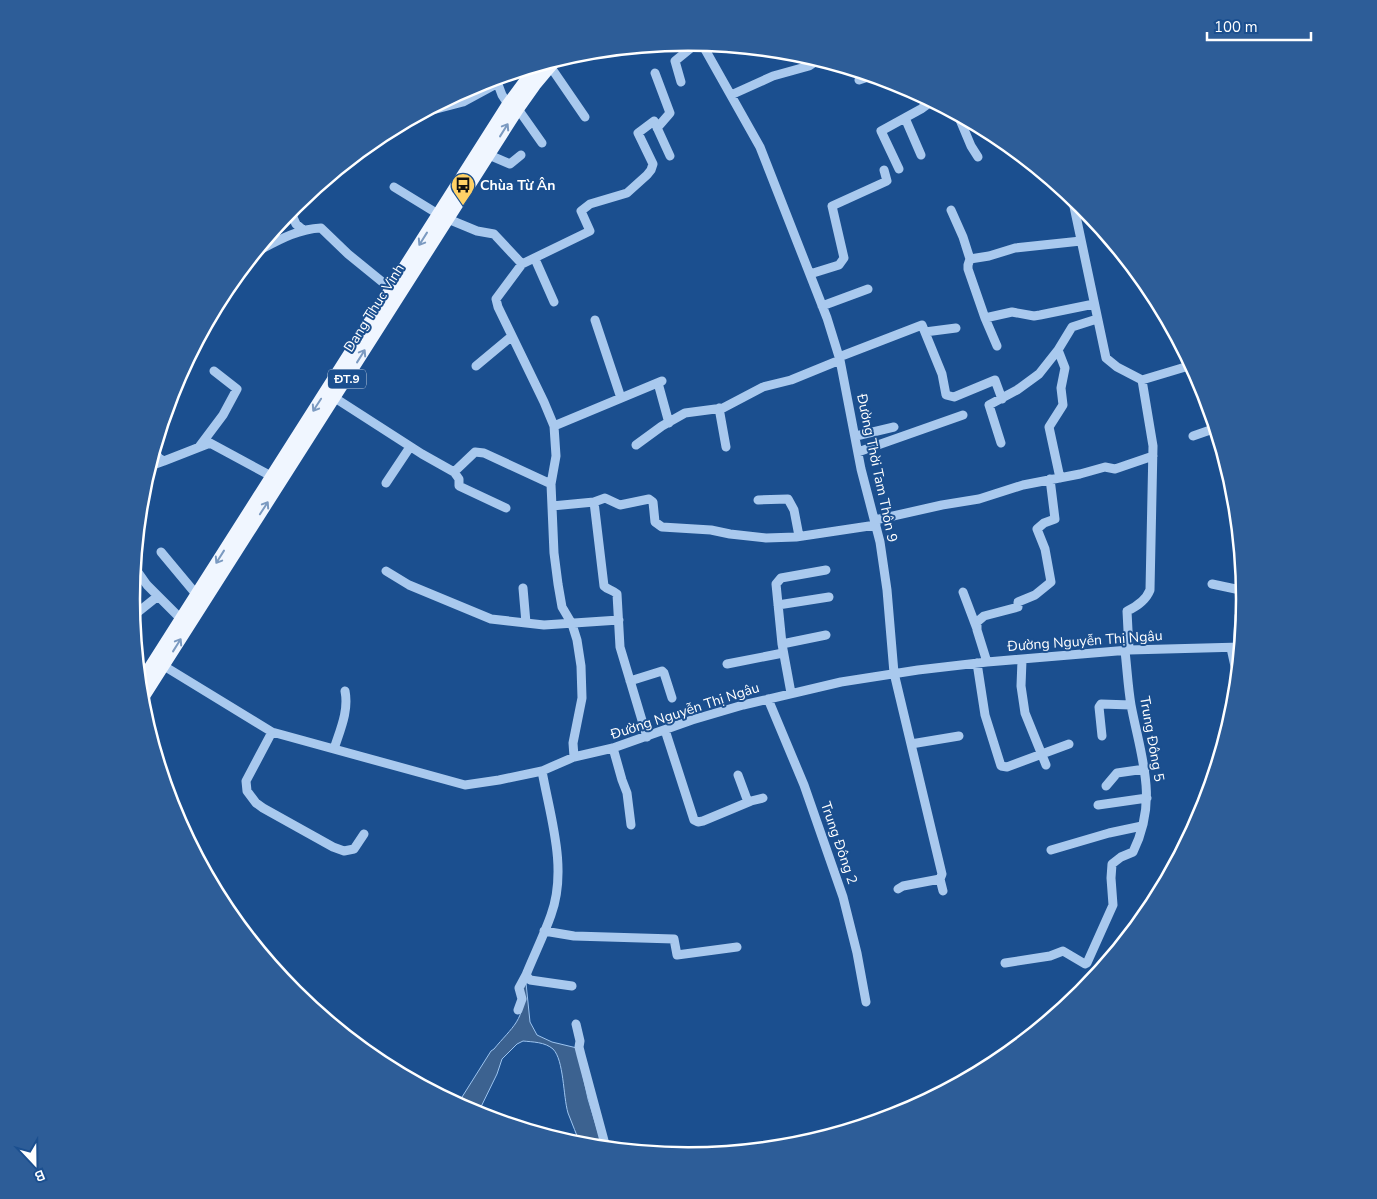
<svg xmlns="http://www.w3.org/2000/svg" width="1377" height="1199" viewBox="0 0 1377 1199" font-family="'Nunito Sans',sans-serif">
  <rect width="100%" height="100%" fill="#1b4f8f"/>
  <path fill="#3c6290" stroke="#9cc4f0" d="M526,983L530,1022L537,1035L552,1042L577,1048L588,1099L603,1148L581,1146C577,1135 572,1124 568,1113C563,1096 564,1060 553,1049C545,1042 533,1042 523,1041L517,1044L502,1059L497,1074L477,1115L457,1105L491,1051L494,1049C511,1028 528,1018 521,988Z"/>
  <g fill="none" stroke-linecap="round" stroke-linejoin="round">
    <path stroke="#a9c9ee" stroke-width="9" d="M702,44L760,147L827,318L840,360L861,469L880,542L887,590L894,673L942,874L940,879L903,886L898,889
      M550,66L585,117
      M655,73L670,113L657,128
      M496,79L502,95L508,104
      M859,80L871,76
      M681,82L675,61L697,43
      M731,95L773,76L809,66L818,60
      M518,109L542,143
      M425,112L463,102L498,83
      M958,115L971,146L978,157
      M905,118L921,155
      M489,155L510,164L521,155
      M899,169L881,131L921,109L932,101
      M394,187L438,214
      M1072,197L1106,358L1117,367L1142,380L1153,446L1150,590C1146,600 1138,606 1127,611L1129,650
      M951,210L963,237L970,259L989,256L1015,248L1081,241
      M290,211L296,224L303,230
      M448,219L477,231L494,234L522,264L590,231L581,211L590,204L627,193L647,175L651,170L653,164L638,133L654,121L670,156
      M256,252C277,241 297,229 321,228L348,254L391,289
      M535,259L554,302
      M970,259L968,265V269L985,318L1012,312L1034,316L1040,315L1094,304
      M522,264L496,299L498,307L544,402L554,426
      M810,274L839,265L844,258L832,206L887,181L884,170
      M822,306L868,289
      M985,318L997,346
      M595,320L621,398
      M925,332L956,328
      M1058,350L1065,368L1061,388L1063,405L1049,427L1060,478
      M839,357L922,325L942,374L946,395L954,397L995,380L1002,399
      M476,366L512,336
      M1142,380L1192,365
      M658,383L669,423
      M335,398L422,454L454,472L475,452L484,453L551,484L554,553L558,584L562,607L572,624L577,640L581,666L582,698L573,743L574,757
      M719,408L726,447
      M856,436L894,427
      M1193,436L1216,428
      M1001,443L989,405L1017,390L1039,374L1058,350L1072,327L1097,319
      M636,445L662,426L685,413L723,408L763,387L791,380L840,360
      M199,447L223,415L237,389L214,371
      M154,451L159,458L164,461L210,443L271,476
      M858,452L963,415
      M150,466L164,461
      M454,472L459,479V486L506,508
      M386,483L410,447
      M551,484L556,456L554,426L662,381
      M758,500L788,499L794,510L799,536
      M594,502L604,586C608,590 613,590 617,594L620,647L647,737
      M552,506L594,502L605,498L620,505L649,499L653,502L655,522L662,527L711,530L730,534L766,538L796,537L876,525
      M875,520L942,505L979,499L1023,485L1080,474L1105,467L1115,469L1153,456
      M161,552L196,594
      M135,568L147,585L181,619
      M386,571L409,585L491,619L544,625L619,620
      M1212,584L1245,591
      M523,588L526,623
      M963,592L977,629
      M778,605L829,597
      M133,616L158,596
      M782,644L826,635
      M1231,648L1238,680
      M1237,648L1239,616L1245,601
      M1022,660L1021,686L1025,713L1046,765
      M987,662L977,630V622L984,616L1018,607V602L1035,595L1051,582L1045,549L1037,529L1044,523L1055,519L1050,479
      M977,663L985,715L1001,766L1007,767L1069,744
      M727,664L783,653
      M164,666L272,732L465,785L499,780L542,771L574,757L613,748L692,720L743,705L841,682L918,670L987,662L1129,650L1241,647
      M630,681L662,671L664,673L672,698
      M791,693L782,644L776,584L781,578L826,570
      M768,699L804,785L843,897L857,953L866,1002
      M665,730L694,820L698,822L703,821L751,801L763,798
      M272,732L246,781L247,791L256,803L263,808L333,847L344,851L354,849L364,834
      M1102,736L1099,707L1101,704L1131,705
      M911,744L959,736
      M613,748L622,780L627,793L631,825
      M334,749C340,730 349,711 345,691
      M542,771C550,816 568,869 551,915C544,935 534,955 526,975L530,980L572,986
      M738,775L748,802
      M1106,786L1117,773L1145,769
      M1206,796H1208
      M1098,805L1147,798
      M1051,850L1109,833L1142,826
      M940,879L943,891
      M544,931L574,936L674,939L677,955L737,947
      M1005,963L1050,956L1063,951L1085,964L1087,963L1113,905L1111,878L1112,864L1121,857L1133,852C1159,799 1141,758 1131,705C1128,687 1127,668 1125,651
      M518,1010L522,999L519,988L526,975
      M576,1024L580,1041L579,1047L581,1055L606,1148"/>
    <path stroke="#f0f6ff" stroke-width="12" d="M140,683L508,104L536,66
      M141,701L518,109L535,85L556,60"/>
  </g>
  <defs><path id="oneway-shaft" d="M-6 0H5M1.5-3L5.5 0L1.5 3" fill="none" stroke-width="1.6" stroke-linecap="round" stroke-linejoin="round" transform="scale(1.25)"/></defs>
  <g stroke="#7b9ac1">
    <use href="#oneway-shaft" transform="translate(504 130) rotate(-58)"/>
    <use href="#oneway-shaft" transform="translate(423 239) rotate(122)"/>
    <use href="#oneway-shaft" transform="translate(361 356) rotate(-58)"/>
    <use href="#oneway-shaft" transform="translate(317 405) rotate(123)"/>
    <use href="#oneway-shaft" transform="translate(264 508) rotate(-57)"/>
    <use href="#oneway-shaft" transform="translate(220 557) rotate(122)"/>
    <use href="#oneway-shaft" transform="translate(177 645) rotate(-58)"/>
  </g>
  <defs>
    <g id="bus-pin" transform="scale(1.25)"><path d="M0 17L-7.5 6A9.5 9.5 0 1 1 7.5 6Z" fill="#ffd166" stroke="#1b4f8f"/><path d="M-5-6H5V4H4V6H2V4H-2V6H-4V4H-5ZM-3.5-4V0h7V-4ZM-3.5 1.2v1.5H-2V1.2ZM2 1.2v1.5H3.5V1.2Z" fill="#111"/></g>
  </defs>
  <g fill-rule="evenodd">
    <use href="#bus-pin" x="463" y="185"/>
  </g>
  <g text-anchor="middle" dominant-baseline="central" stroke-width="4" stroke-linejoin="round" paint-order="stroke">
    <rect fill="#1b4f8f" stroke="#bbcadd" stroke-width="1" x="328" y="369.5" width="38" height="19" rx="4"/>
    <g font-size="12" font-weight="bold" fill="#fff">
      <text x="347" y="379">ĐT.9</text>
    </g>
    <g font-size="14" font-weight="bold" fill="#fff" stroke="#1b4f8f" text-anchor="start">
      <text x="480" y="185">Chùa Từ Ân</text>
    </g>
    <g font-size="14" fill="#fff" stroke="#1b4f8f">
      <text transform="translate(374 308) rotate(-58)">Dang Thuc Vinh</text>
      <text transform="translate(877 468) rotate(78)">Đường Thời Tam Thôn 9</text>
      <text transform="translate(1085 641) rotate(-4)">Đường Nguyễn Thị Ngâu</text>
      <text transform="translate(685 711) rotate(-18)">Đường Nguyễn Thị Ngâu</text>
      <text transform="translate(1152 739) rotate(80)">Trung Đông 5</text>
      <text transform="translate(839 843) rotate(71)">Trung Đông 2</text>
    </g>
  </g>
  <path d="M0 0H1377V1199H0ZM140 599a548 548 0 1 1 1096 0a548 548 0 1 1-1096 0Z" fill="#2d5d98" fill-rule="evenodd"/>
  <path fill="none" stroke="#fff" stroke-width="2.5" d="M140 599a548 548 0 1 1 1096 0a548 548 0 1 1-1096 0Z"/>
  <g transform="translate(35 1164) rotate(158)" stroke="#1b4f8f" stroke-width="4" paint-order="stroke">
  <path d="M0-4L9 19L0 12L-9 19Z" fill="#ffffff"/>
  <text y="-8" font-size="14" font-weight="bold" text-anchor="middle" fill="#ffffff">B</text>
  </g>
  <path d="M1207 32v8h104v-8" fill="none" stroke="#ffffff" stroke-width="2.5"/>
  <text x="1214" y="32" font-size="15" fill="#ffffff" stroke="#1b4f8f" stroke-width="4" paint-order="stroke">100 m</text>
</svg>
